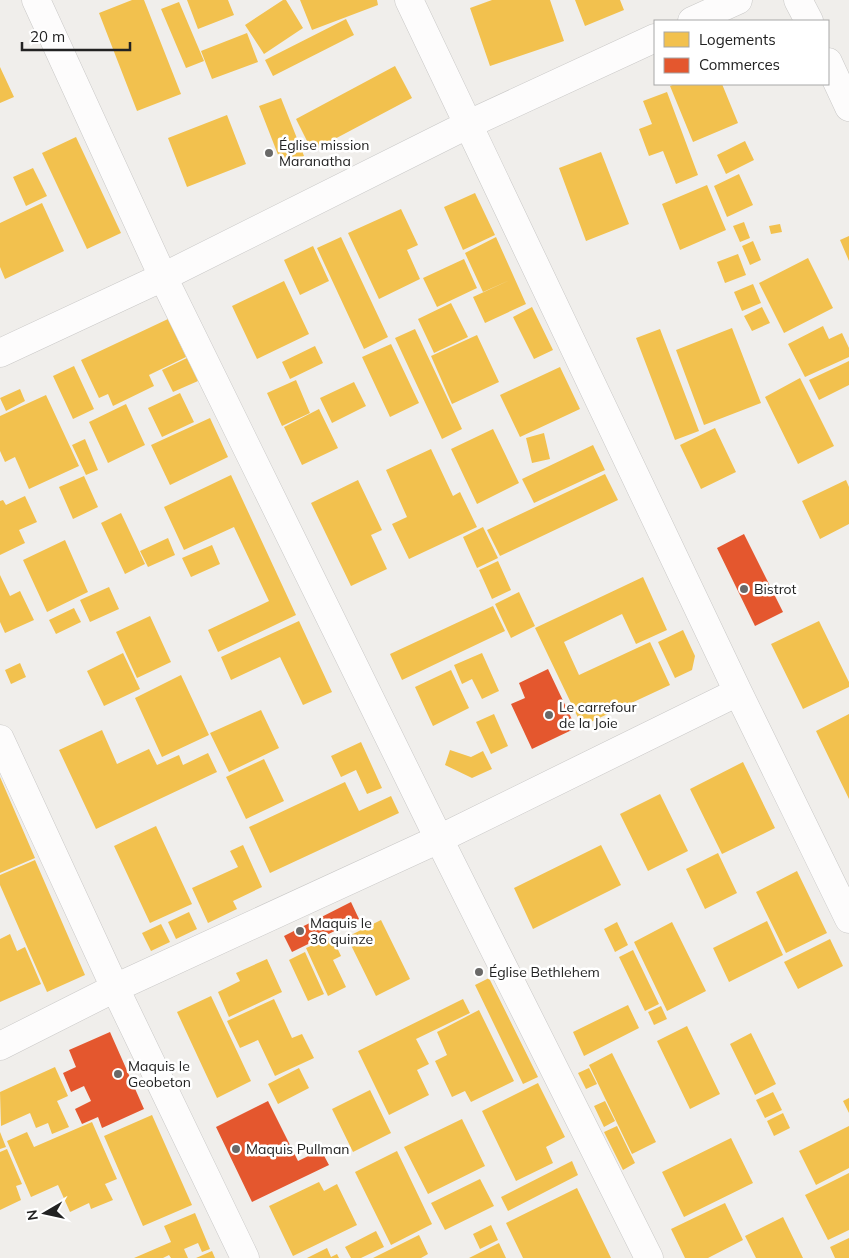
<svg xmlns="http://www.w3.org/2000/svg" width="849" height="1258" viewBox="0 0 849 1258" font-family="Mulish,sans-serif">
  <rect width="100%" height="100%" fill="#f0eeeb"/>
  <path fill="#f2c14e" d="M132,0H144L181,94L137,111L99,13Z
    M187,0H228L234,15L198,29Z
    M283,0H286L303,28L264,54L245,25Z
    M300,0H377L378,5L312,30Z
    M492,0H550L564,41L490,66L470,8Z
    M575,0H620L624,10L585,26Z
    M179,2L204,61L186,68L161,9Z
    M346,19L354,35L273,76L265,60Z
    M247,33L258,62L212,79L201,51Z
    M395,66L412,98L312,151L296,119Z
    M0,67L14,97L0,103Z
    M675,84H722L738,123L693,142L670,86Z
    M667,92L698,175L676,184L663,151L649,156L639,129L652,124L643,101Z
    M281,98L304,156L282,165L259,106Z
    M227,115L246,164L187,187L168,138Z
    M76,137L121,233L87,249L42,153Z
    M745,141L754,160L726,174L717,155Z
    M601,152L629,224L586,241L559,168Z
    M33,168L47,196L26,206L13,177Z
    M739,174L753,205L727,217L714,186Z
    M707,185L726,230L680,250L662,204Z
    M475,193L495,235L463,250L444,207Z
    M42,203L64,251L5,279L0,267V223Z
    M401,209L418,245L407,250L420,279L379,299L348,233Z
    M744,222L750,238L740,242L733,226Z
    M780,224L782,232L771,234L769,226Z
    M849,236V261L840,240Z
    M341,237L388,337L364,349L317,248Z
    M496,237L526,304L485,323L473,297L510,280L483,292L465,253Z
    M753,241L761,260L750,265L742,246Z
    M313,246L329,281L300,295L284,260Z
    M738,254L746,275L725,283L717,262Z
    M808,258L833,308L784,333L759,283Z
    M464,259L477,288L437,307L423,278Z
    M284,281L309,334L257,359L232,306Z
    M753,284L761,303L742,311L734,292Z
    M451,303L468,337L434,353L418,319Z
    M532,307L553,350L534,359L513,317Z
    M762,307L770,323L752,331L744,316Z
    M168,319L186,357L149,375L154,386L113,406L108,394L99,398L81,360Z
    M823,326L829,339L842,333L849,348V357L805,377L788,344Z
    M732,328L761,403L704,425L676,350Z
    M415,329L462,429L442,439L395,338Z
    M660,329L699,431L675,440L636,338Z
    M477,335L499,382L452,404L431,356Z
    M391,344L419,403L390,417L362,357Z
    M315,346L323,363L290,379L282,362Z
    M187,358L198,381L173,392L162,370Z
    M849,361V385L819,400L809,380Z
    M74,366L94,409L73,419L53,376Z
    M560,367L580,409L520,437L500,395Z
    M800,378L834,446L798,464L765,397Z
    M296,380L310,413L282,426L267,393Z
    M354,382L366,406L332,423L320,398Z
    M20,389L25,401L6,411L0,398Z
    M180,393L194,422L162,437L148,408Z
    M46,395L79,466L29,489L15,457L5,462L0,451V416Z
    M126,404L145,445L108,463L89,422Z
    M319,409L338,448L302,465L284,427Z
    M210,418L228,457L170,485L151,445Z
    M715,428L736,472L701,489L680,445Z
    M493,429L519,483L477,504L451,449Z
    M544,433L550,459L532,463L526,438Z
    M85,439L98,470L86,475L72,445Z
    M593,445L605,470L534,503L522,479Z
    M431,449L453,496L460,492L477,527L409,559L392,524L407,517L386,470Z
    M605,474L618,500L500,556L487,530Z
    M231,475L296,615L218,652L208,630L269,601L234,527L184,550L164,507Z
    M84,476L98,507L73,519L59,487Z
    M358,480L382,530L371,535L387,569L351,586L311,503Z
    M846,480L849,487V524L820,539L802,501Z
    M25,496L37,522L19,530L25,543L0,555V501L3,500L6,505Z
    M121,513L145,564L125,574L101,523Z
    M483,527L498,558L477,568L463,537Z
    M168,538L175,555L148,567L140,551Z
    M65,540L88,592L47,612L23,560Z
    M212,545L220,564L191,577L182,558Z
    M498,561L511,590L492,599L479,570Z
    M0,575L10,596L20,591L34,620L5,633L0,622Z
    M643,577L667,630L636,644L622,614L564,642L579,675L650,642L670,685L582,726L535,628Z
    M109,587L119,609L90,622L80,600Z
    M519,592L535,626L511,638L495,604Z
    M493,606L505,631L402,680L390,654Z
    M74,608L81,622L56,634L49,620Z
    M150,616L171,662L137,678L116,632Z
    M299,621L332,692L303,705L280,657L231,680L221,657Z
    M819,621L849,682V687L803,709L771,644Z
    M683,630L695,656L692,670L675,678L658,642Z
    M123,653L140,689L104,706L87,671Z
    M482,653L499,691L482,699L472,679L462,684L454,665Z
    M20,663L26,677L11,684L5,670Z
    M451,670L469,708L433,726L415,687Z
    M181,675L209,735L162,757L135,698Z
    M261,710L279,748L229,772L210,733Z
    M494,714L508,746L491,754L476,722Z
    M849,714V799L816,731Z
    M102,730L117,764L149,749L157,765L179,755L183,765L208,753L217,772L96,829L59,750Z
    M361,742L382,788L367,794L356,770L341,777L331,756Z
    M450,750L471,757L483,751L492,769L472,778L445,765Z
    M264,759L284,801L246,819L226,777Z
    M743,762L775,828L722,854L690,789Z
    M0,777L35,858L0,873Z
    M345,782L359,811L391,796L399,813L270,873L249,827Z
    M660,794L688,851L648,871L620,814Z
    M156,826L192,904L150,923L114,846Z
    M243,845L262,887L233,901L237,909L208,923L192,888L238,867L230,851Z
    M601,845L621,885L533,929L514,888Z
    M718,853L737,893L705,909L686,869Z
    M35,860L85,975L47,992L0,885V875Z
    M797,871L827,933L786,953L756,892Z
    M189,912L197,929L176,939L168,922Z
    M381,920L410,979L376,996L347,937Z
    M767,921L783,955L729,982L713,948Z
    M617,922L628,945L615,952L604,929Z
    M672,922L706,991L667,1011L634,942Z
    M161,924L170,942L151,951L142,933Z
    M10,934L17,951L25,947L41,984L0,1002V939Z
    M332,937L341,956L333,960L346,987L328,996L306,948Z
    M830,939L843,966L798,989L784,962Z
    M633,950L659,1004L645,1011L619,957Z
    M305,952L324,994L308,1001L289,960Z
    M267,959L282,992L229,1017L218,992L240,981L236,973Z
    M489,978L538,1077L523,1084L475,985Z
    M211,996L251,1081L217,1098L177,1012Z
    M274,999L292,1038L302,1034L314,1058L275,1076L258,1040L240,1048L227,1021Z
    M463,999L470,1013L416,1039L429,1064L417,1070L429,1095L389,1115L358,1051Z
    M628,1005L639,1028L584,1056L573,1032Z
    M661,1006L667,1019L654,1025L648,1012Z
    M479,1010L514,1081L471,1102L465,1091L452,1097L435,1061L447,1055L437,1032Z
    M687,1026L720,1094L690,1109L657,1041Z
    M751,1033L776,1084L755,1095L730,1044Z
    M612,1053L656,1142L632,1154L589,1065Z
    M55,1067L68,1096L57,1101L69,1127L52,1134L48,1123L36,1128L30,1113L1,1126L0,1092Z
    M299,1068L309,1088L278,1104L268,1084Z
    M589,1068L597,1084L586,1089L578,1073Z
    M538,1083L565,1137L546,1147L553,1163L516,1181L482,1111Z
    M370,1090L391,1133L353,1152L332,1109Z
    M773,1092L782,1110L765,1118L756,1100Z
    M849,1098V1113L843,1101Z
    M605,1101L615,1121L604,1127L594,1106Z
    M783,1113L790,1128L774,1136L767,1121Z
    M152,1115L192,1205L143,1226L104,1136Z
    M462,1119L485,1166L428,1194L404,1147Z
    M92,1122L117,1179L105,1184L113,1200L91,1209L89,1203L70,1212L58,1185L31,1197L7,1141L27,1132L34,1147Z
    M617,1126L635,1163L623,1170L604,1132Z
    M849,1126V1168L816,1185L799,1151Z
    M0,1132L6,1147L0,1149Z
    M731,1138L753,1183L684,1217L662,1172Z
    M7,1149L22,1184L16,1186L21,1200L0,1210V1152Z
    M397,1151L432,1224L391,1245L355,1172Z
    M572,1161L578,1175L508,1211L501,1197Z
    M849,1173V1230L828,1240L805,1195Z
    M480,1179L494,1206L445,1230L431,1203Z
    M319,1182L324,1191L337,1184L357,1225L293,1256L269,1206Z
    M577,1188L611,1258H523L506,1223Z
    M725,1203L743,1240L708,1258H685L671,1229Z
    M195,1213L210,1249L202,1252L198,1243L184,1249L188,1258H171L169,1255L163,1258H134L171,1242L164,1226Z
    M783,1217L803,1258H756L745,1236Z
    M491,1225L498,1240L480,1249L473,1234Z
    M376,1231L384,1247L361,1258H351L345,1247Z
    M419,1235L428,1254L421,1258H373Z
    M849,1238V1258H835L830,1247Z
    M499,1243L506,1258H469Z
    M327,1248L331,1257L337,1254L339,1258H307Z
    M212,1251L215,1258H196Z"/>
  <path fill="#e4572e" d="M744,534L783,612L755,626L717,548Z
    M548,669L576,728L532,749L511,704L525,698L519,683Z
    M351,902L359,919L292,952L284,936Z
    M110,1032L144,1109L102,1128L98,1117L82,1124L75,1109L91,1101L84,1086L71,1092L63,1073L76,1067L69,1050Z
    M268,1101L298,1161L321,1150L329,1165L252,1202L216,1127Z"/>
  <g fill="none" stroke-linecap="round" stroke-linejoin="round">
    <g stroke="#c9c8c7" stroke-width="29">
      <path id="minor" d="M36,0L163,277L439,839L649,1258
        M409,0L738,692L849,919
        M798,0L809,21
        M692,21L738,0
        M828,62L849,107
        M0,353L163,277L467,125L655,38
        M0,739L115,988L245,1258
        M0,1046L115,988L439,839L738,692"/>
    </g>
    <use href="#minor" stroke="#fdfcfc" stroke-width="28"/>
  </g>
  <g fill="#6a6968" stroke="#fff" stroke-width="2">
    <circle cx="269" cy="153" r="5"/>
    <circle cx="744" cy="589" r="5"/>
    <circle cx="549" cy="715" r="5"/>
    <circle cx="300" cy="931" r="5"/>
    <circle cx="479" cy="972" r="5"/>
    <circle cx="118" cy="1074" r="5"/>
    <circle cx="236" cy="1149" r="5"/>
  </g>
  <g text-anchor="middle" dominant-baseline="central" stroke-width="5" stroke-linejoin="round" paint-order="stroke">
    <g font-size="14" fill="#222" stroke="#fff" text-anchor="start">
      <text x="279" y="145">Église mission<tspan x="279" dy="16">Maranatha</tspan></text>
      <text x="754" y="589">Bistrot</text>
      <text x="559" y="707">Le carrefour<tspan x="559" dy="16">de la Joie</tspan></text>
      <text x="310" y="923">Maquis le<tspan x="310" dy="16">36 quinze</tspan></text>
      <text x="489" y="972">Église Bethlehem</text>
      <text x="128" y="1066">Maquis le<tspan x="128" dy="16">Geobeton</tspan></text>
      <text x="246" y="1149">Maquis Pullman</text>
    </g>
  </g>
  <rect x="654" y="20" width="175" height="65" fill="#ffffff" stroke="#a7a7a7"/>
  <rect x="664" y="32" width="25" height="15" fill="#f2c14e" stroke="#a7a7a7"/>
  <text x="699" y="45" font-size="15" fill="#222222">Logements</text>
  <rect x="664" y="58" width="25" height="15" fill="#e4572e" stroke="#a7a7a7"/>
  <text x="699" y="70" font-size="15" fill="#222222">Commerces</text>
  <g transform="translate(45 1213) rotate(261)" stroke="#ffffff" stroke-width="4" paint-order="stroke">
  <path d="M0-4L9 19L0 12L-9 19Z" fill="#222222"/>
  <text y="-8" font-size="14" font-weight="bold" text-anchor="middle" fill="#222222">N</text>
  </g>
  <path d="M22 42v8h108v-8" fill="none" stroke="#222222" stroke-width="2.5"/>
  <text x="30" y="42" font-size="15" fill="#222222" stroke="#ffffff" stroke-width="4" paint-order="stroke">20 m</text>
</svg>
